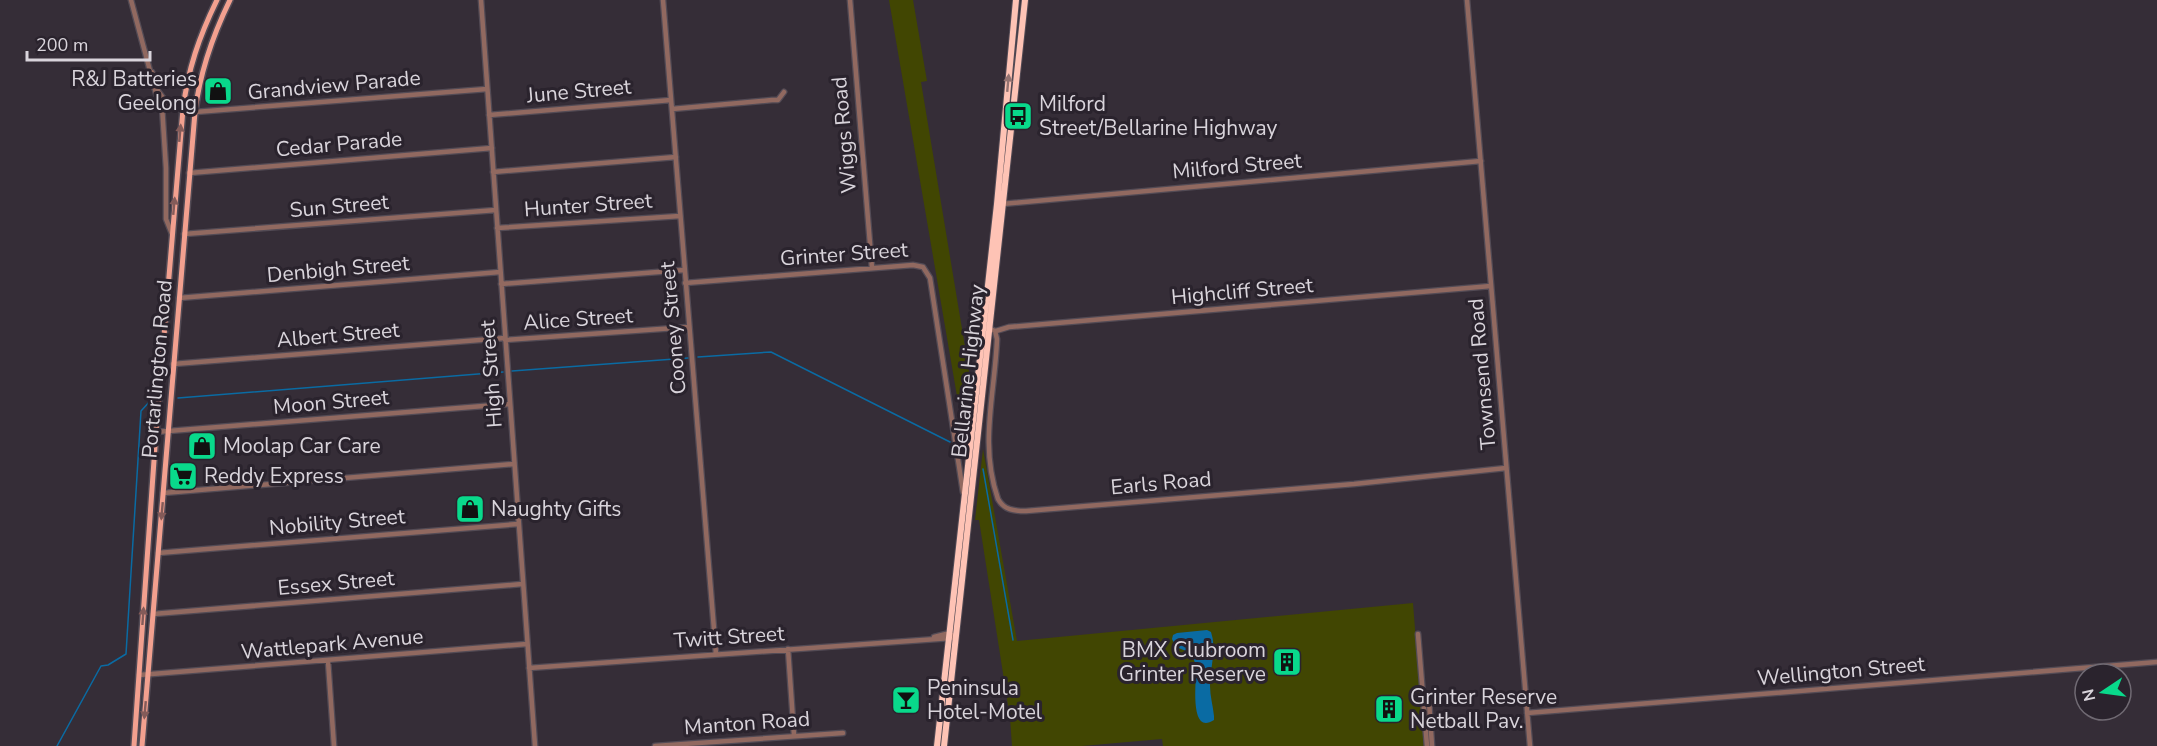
<svg xmlns="http://www.w3.org/2000/svg" width="2157" height="746" viewBox="0 0 2157 746" font-family="'Nunito Sans',sans-serif">
  <rect width="100%" height="100%" fill="#352d37"/>
  <path fill="#414602" d="M889,0H913L927,81L921,82L971,383L970,393L957,396Z
    M983,449L1017,641L1413,603L1424,746H1163L1162,739L1082,746H1012L1010,718L979,520H975Z"/>
  <path fill="#0a6ba3" d="M1207,630L1211,632C1217,649 1210,668 1210,686C1210,696 1213,706 1214,716V720C1188,737 1197,677 1196,667C1195,662 1193,657 1191,653L1176,647L1172,639L1173,635L1177,633Z"/>
  <g fill="none" stroke-linecap="round" stroke-linejoin="round">
    <path stroke="#0a6ba3" stroke-width="1.5" d="M698,357L771,352L950,442
      M512,371L688,358
      M178,398L503,372
      M983,469L1013,640
      M57,746L101,666L108,665L126,654L141,411L151,400"/>
    <g stroke="#534b55" stroke-width="7">
      <path id="minor" d="M131,0L157,97C166,109 181,109 195,112L487,89
        M481,0L535,746
        M663,0L716,654
        M850,0L872,268
        M1467,0L1530,746
        M152,72L158,91L164,99L182,109
        M164,99L162,106L166,168V219L172,234
        M672,109L772,100H778L784,92
        M489,115L671,100
        M493,172L676,157
        M189,173L492,148
        M1002,204L1481,161
        M497,228L680,216
        M184,234L496,210
        M685,283L913,265L923,267L930,278L963,492
        M501,284L684,270
        M179,298L500,272
        M988,328L995,331L997,339C995,394 979,444 998,499C1004,510 1014,511 1026,511L1354,484L1506,468
        M996,331L1009,327L1491,286
        M505,340L689,327
        M173,364L505,338
        M156,432L509,404
        M163,493L514,464
        M158,553L518,524
        M153,614L522,584
        M1418,634L1427,746
        M934,637L946,634L952,635
        M788,649L794,735
        M328,661L334,746
        M529,668L951,638
        M139,675L527,644
        M1423,698L1429,701L1432,746
        M1527,713L2157,662
        M655,746L843,733"/>
    </g>
    <g stroke="#534b55" stroke-width="8">
      <path id="major" d="M134,746L156,432L183,109C188,69 199,37 217,0
        M142,746L195,112C200,72 212,37 230,0"/>
    </g>
    <g stroke="#534b55" stroke-width="8">
      <path id="highway" d="M937,746L997,204L1016,0
        M944,746L1025,0"/>
    </g>
    <use href="#minor" stroke="#916960" stroke-width="4.5"/>
    <use href="#major" stroke="#f2a08f" stroke-width="5"/>
    <use href="#highway" stroke="#fec3b5" stroke-width="6"/>
  </g>
  <defs><path id="oneway-solid" d="M-6-.8H1V-3.2L6.5 0L1 3.2V.8H-6Z" transform="scale(1.5)"/></defs>
  <use fill="#947371" href="#oneway-solid" transform="translate(1008 83) rotate(-85)"/>
  <g fill="#845b59">
    <use href="#oneway-solid" transform="translate(180 133) rotate(-85)"/>
    <use href="#oneway-solid" transform="translate(174 206) rotate(-85)"/>
    <use href="#oneway-solid" transform="translate(162 511) rotate(95)"/>
    <use href="#oneway-solid" transform="translate(143 616) rotate(-86)"/>
    <use href="#oneway-solid" transform="translate(145 710) rotate(95)"/>
  </g>
  <defs>
    <g id="shop-square" transform="scale(1.5)"><rect x="-9" y="-9" width="18" height="18" rx="4" fill="#09d98b" stroke="#2a232d"/><path d="M-5-2.5h2.3a2.7 3.5 0 0 1 5.4 0H5L5.5 6h-11ZM-1.5-2.5h3a1.5 2.3 0 0 0-3 0Z" fill="#111"/></g>
    <g id="bus-square" transform="scale(1.5)"><rect x="-9" y="-9" width="18" height="18" rx="4" fill="#09d98b" stroke="#2a232d"/><path d="M-5-6H5V4H4V6H2V4H-2V6H-4V4H-5ZM-3.5-4V0h7V-4ZM-3.5 1.2v1.5H-2V1.2ZM2 1.2v1.5H3.5V1.2Z" fill="#111"/></g>
    <g id="supermarket-square" transform="scale(1.5)"><rect x="-9" y="-9" width="18" height="18" rx="4" fill="#09d98b" stroke="#2a232d"/><path d="M-6-5.5h2.5l.6 2H6L4.5 2H-2.5L-4.4-4H-6ZM-1.5 3.2a1.3 1.3 0 1 0 .1 0ZM3 3.2a1.3 1.3 0 1 0 .1 0Z" fill="#111"/></g>
    <g id="building-square" transform="scale(1.5)"><rect x="-9" y="-9" width="18" height="18" rx="4" fill="#09d98b" stroke="#2a232d"/><path d="M-4-6H4V6H1V3H-1V6H-4ZM-2.5-4.3h1.7v1.8h-1.7ZM.8-4.3h1.7v1.8H.8ZM-2.5-1h1.7V.8h-1.7ZM.8-1h1.7V.8H.8Z" fill="#111"/></g>
    <g id="bar-square" transform="scale(1.5)"><rect x="-9" y="-9" width="18" height="18" rx="4" fill="#09d98b" stroke="#2a232d"/><path d="M-6-5H6L.8 .8V4.5H3.5V6h-7V4.5H-.8V.8Z" fill="#111"/></g>
  </defs>
  <g fill-rule="evenodd">
    <use href="#shop-square" x="218" y="91"/>
    <use href="#bus-square" x="1018" y="116"/>
    <use href="#shop-square" x="202" y="446"/>
    <use href="#supermarket-square" x="183" y="476"/>
    <use href="#shop-square" x="470" y="509"/>
    <use href="#building-square" x="1287" y="662"/>
    <use href="#bar-square" x="906" y="700"/>
    <use href="#building-square" x="1389" y="709"/>
  </g>
  <g text-anchor="middle" dominant-baseline="central" stroke-width="6" stroke-linejoin="round" paint-order="stroke">
    <g font-size="21" fill="#d9d4db" stroke="#2a232d" text-anchor="start">
      <text x="197" y="79" text-anchor="end">R&amp;J Batteries<tspan x="197" dy="24">Geelong</tspan></text>
      <text x="1039" y="104">Milford<tspan x="1039" dy="24">Street/Bellarine Highway</tspan></text>
      <text x="223" y="446">Moolap Car Care</text>
      <text x="204" y="476">Reddy Express</text>
      <text x="491" y="509">Naughty Gifts</text>
      <text x="1266" y="650" text-anchor="end">BMX Clubroom<tspan x="1266" dy="24">Grinter Reserve</tspan></text>
      <text x="927" y="688">Peninsula<tspan x="927" dy="24">Hotel-Motel</tspan></text>
      <text x="1410" y="697">Grinter Reserve<tspan x="1410" dy="24">Netball Pav.</tspan></text>
    </g>
    <g font-size="21" fill="#d9d4db" stroke="#2a232d">
      <text transform="translate(334 85) rotate(-5)">Grandview Parade</text>
      <text transform="translate(579 91) rotate(-5)">June Street</text>
      <text transform="translate(844 135) rotate(-95)">Wiggs Road</text>
      <text transform="translate(339 144) rotate(-5)">Cedar Parade</text>
      <text transform="translate(1237 166) rotate(-5)">Milford Street</text>
      <text transform="translate(588 205) rotate(-4)">Hunter Street</text>
      <text transform="translate(339 206) rotate(-5)">Sun Street</text>
      <text transform="translate(844 254) rotate(-4)">Grinter Street</text>
      <text transform="translate(338 269) rotate(-5)">Denbigh Street</text>
      <text transform="translate(1242 291) rotate(-5)">Highcliff Street</text>
      <text transform="translate(578 319) rotate(-4)">Alice Street</text>
      <text transform="translate(673 328) rotate(-95)">Cooney Street</text>
      <text transform="translate(338 335) rotate(-5)">Albert Street</text>
      <text transform="translate(157 369) rotate(-85)">Portarlington Road</text>
      <text transform="translate(968 371) rotate(-84)">Bellarine Highway</text>
      <text transform="translate(491 374) rotate(-94)">High Street</text>
      <text transform="translate(1482 374) rotate(-95)">Townsend Road</text>
      <text transform="translate(331 402) rotate(-5)">Moon Street</text>
      <text transform="translate(1161 483) rotate(-5)">Earls Road</text>
      <text transform="translate(337 522) rotate(-5)">Nobility Street</text>
      <text transform="translate(336 583) rotate(-5)">Essex Street</text>
      <text transform="translate(729 637) rotate(-4)">Twitt Street</text>
      <text transform="translate(332 644) rotate(-5)">Wattlepark Avenue</text>
      <text transform="translate(1841 671) rotate(-5)">Wellington Street</text>
      <text transform="translate(747 723) rotate(-4)">Manton Road</text>
    </g>
  </g>
  <g transform="translate(2103 692) rotate(257)"><circle r="28" fill="#2a232d" stroke="#706a73" stroke-width="1.5"/>
  <path d="M0-4.5L10 22L0 15L-10 22Z" fill="#09d98b"/>
  <text y="-9" font-size="16" font-weight="bold" text-anchor="middle" fill="#d9d4db">N</text>
  </g>
  <path d="M27 51v9h123v-9" fill="none" stroke="#d9d4db" stroke-width="3"/>
  <text x="36" y="51" font-size="18" fill="#d9d4db" stroke="#2a232d" stroke-width="4.5" paint-order="stroke">200 m</text>
</svg>
